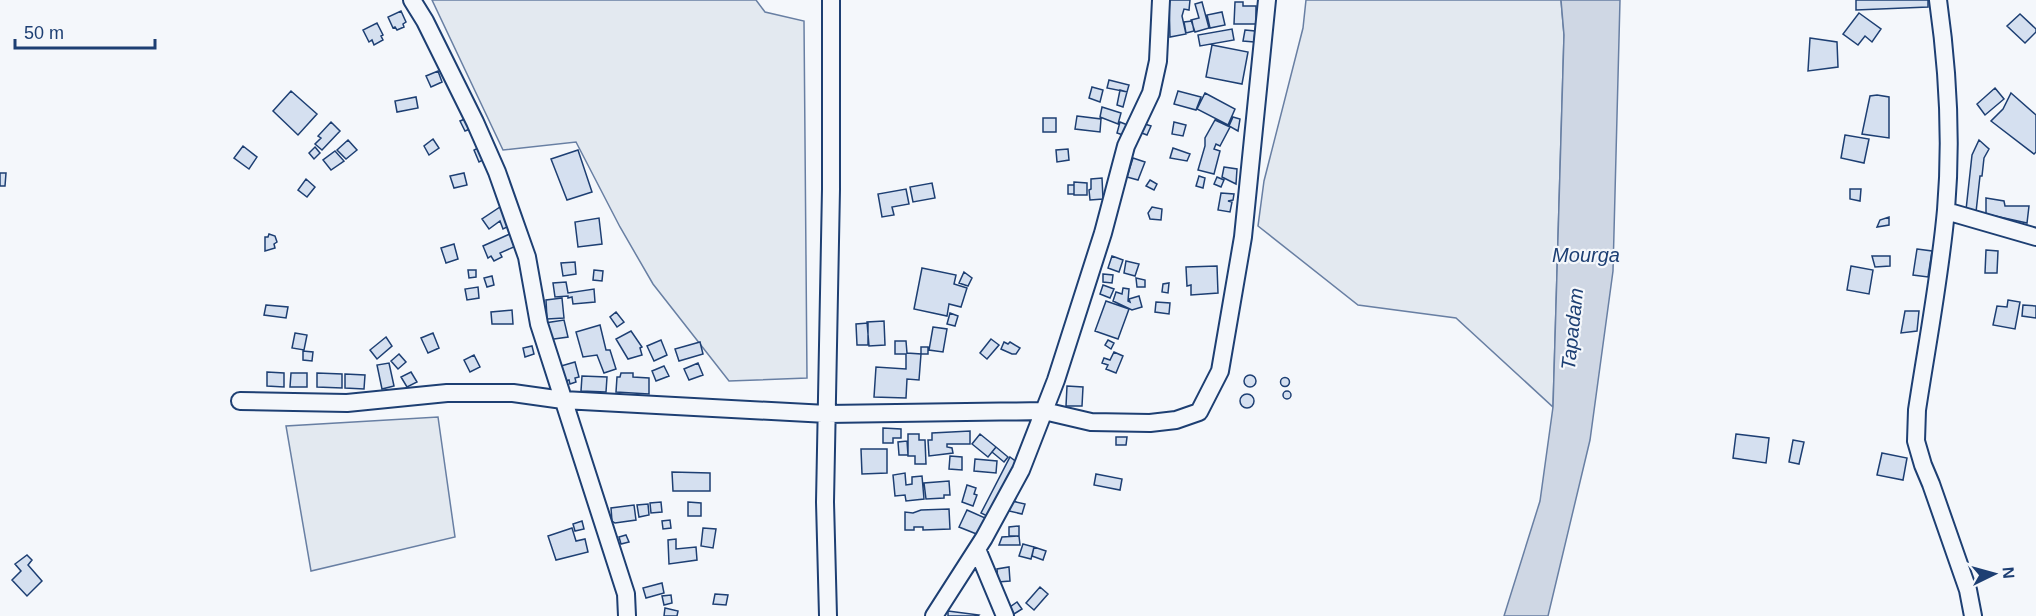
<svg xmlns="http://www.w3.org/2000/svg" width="2036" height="616" viewBox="0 0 2036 616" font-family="Helvetica,sans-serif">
  <rect width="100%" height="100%" fill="#f4f7fb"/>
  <path fill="#e3e9f0" stroke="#687fa3" stroke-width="1.5" d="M432,0H756L765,12L804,21L807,378L729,381L653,284L620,227L576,142L503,150Z
    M1306,0H1561L1564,35L1553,407L1456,318L1358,305L1258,226L1264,181L1303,28Z
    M438,417L455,537L311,571L286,426Z"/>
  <path fill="#cfd7e4" stroke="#687fa3" stroke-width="1.5" d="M1561,0H1620L1613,271L1590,440L1548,616H1504L1540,501L1553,407L1564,35Z"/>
  <path fill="#d5e0f0" stroke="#1d3f73" stroke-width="1.5" d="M1169,0H1190L1189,10L1184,9L1182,16L1186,34L1170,37Z
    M1856,0H1928V7L1856,10Z
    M1202,2L1209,28L1195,32L1191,20L1199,18L1195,4Z
    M1235,2H1243V6H1256V24H1234Z
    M401,11L406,22L403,24L404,27L397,30L395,27L393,28L388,17Z
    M1222,12L1225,25L1210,28L1207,15Z
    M1859,13L1881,29L1872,42L1865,36L1858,45L1843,34Z
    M2020,14L2036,29V32L2025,43L2007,26Z
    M1192,21L1194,31L1186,33L1184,22Z
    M377,23L383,35L381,36L383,40L374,45L372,40L369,42L363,30Z
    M1232,29L1234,40L1200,46L1198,35Z
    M1245,30L1255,31L1254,42L1243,41Z
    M1810,38L1837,42L1838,67L1808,71Z
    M1212,45L1248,52L1242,84L1206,77Z
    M438,71L442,82L431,87L426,76Z
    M1109,80L1129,85L1127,92L1107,88Z
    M1092,87L1103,90L1100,102L1089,98Z
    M1995,88L2004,99L1985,115L1977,104Z
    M1120,90L1127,92L1123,107L1117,105Z
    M291,91L317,114L298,135L273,111Z
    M1178,91L1201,97L1196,110L1174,104Z
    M1205,93L1235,109L1228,125L1197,109Z
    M2011,93L2036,115V152L2034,154L1991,121L2003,109Z
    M1877,95L1889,97V138L1862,134L1870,96Z
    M416,97L418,108L397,112L395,101Z
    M1102,107L1121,113L1118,124L1100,117Z
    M1077,116L1101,119L1100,132L1075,129Z
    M470,117L475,127L465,131L460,121Z
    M1233,117L1240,119L1238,131L1229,126Z
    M1043,118H1056V132H1043Z
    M1215,120L1230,127L1220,146L1216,144L1214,149L1220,151L1214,174L1198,170L1205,146V138Z
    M331,122L340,131L322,150L315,144L321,138L318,136Z
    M1120,122L1130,126L1126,136L1117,133Z
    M1174,122L1186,125L1183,136L1172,134Z
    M1142,123L1151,126L1147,135L1139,132Z
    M1845,135L1869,139L1864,163L1841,158Z
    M433,139L439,148L429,155L424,146Z
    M348,140L357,150L346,159L337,150Z
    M1979,140L1989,149L1984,158L1982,176H1980L1976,212L1966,210L1972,155Z
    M243,146L257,157L249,169L234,158Z
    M482,146L487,158L479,162L474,150Z
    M315,147L320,153L314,159L309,153Z
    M1173,148L1190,154L1187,161L1170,158Z
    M1068,149L1069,160L1057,162L1056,150Z
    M578,150L592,192L567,200L551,159Z
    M335,151L344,161L331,170L323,160Z
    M1133,158L1145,162L1138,180L1127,177Z
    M1224,167L1237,169L1236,184L1222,177Z
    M0,173H6L5,186H0Z
    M464,173L467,185L454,188L450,176Z
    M1199,176L1205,178L1203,188L1196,186Z
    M1217,177L1224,180L1221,187L1214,184Z
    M1102,178L1103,199L1090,200L1089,190L1091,189V179Z
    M306,179L315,187L307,197L298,190Z
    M1150,180L1157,184L1154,190L1146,186Z
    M1074,182L1087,183V195H1074Z
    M932,183L935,198L913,202L910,187Z
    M1068,185H1074V194H1068Z
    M906,189L909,204L892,207L894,215L882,217L878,194Z
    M1850,189H1861L1860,201L1850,199Z
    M1221,193L1234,194L1233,200L1228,201L1232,202L1230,212L1218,210Z
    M1986,198L2004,201L2005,206H2029L2027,223L1986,214Z
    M500,207L511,225L503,229L500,221L489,229L482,219Z
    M1152,207L1162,209L1161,220L1150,219L1148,213Z
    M1889,217V225L1877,227L1880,220Z
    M599,218L602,244L578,247L575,222Z
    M512,233L516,246L500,253L502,257L494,261L491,256L488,258L483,246Z
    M269,234L275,236L277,242L274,244L275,248L265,251V237H268Z
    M454,244L458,259L446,263L441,248Z
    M1917,249L1932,251L1928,277L1913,275Z
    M1986,250L1998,251L1997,273H1985Z
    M1112,256L1123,260L1119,272L1108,268Z
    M1872,256H1890V266L1875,267Z
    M1126,261L1139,264L1135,276L1124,273Z
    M575,262L576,274L563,276L561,263Z
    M1217,266L1218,293L1191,295V285L1187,286L1186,267Z
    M1851,266L1873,270L1869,294L1847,290Z
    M922,268L956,275L954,284L967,288L961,307L949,304L947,316L914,309Z
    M468,270H476V277L469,278Z
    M594,270L603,271L602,281L593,280Z
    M964,272L972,278L968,286L959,283Z
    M1103,274L1113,275L1112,283L1103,282Z
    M492,276L494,285L487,287L484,278Z
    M1136,278L1145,280V287H1137Z
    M566,282L568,293L594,289L595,302L573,304L572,297L568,298V296L555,297L553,283Z
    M1169,283L1168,293L1162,292L1163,284Z
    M1103,285L1114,289L1110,298L1100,294Z
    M478,287L479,298L467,300L465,289Z
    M1123,288L1129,289L1128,301L1130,302L1129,299L1139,296L1142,307L1132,310L1113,301L1116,292L1122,294Z
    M562,298L564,318L547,319L546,300Z
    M2008,300L2020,302L2015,329L1993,325L1997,306L2007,307Z
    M1106,301L1129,309L1118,339L1095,331Z
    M1156,302L1170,303L1169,314L1155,312Z
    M266,305L288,307L286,318L264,315Z
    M2023,305L2036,306V318L2022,316Z
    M512,310L513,324H492L491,312Z
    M1905,311H1919L1917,331L1901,333Z
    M616,312L624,322L617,327L610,317Z
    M950,313L958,316L955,326L947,324Z
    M564,320L568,337L547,340L545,323Z
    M884,321L885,345L869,346L867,322Z
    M868,323V345H857L856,324Z
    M600,325L606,350H610L616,369L604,373L597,355L583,357L576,332Z
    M933,327L947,329L943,352L929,350Z
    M631,331L642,347L640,348L642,355L628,359L616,339Z
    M295,333L307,335L304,350L292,348Z
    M433,333L439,348L428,353L421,338Z
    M386,337L392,346L377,359L370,350Z
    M991,339L999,345L987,359L980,353Z
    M661,340L667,355L654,361L647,346Z
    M1108,340L1114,343L1111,349L1105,345Z
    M895,341H906L907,353L921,354L919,380L907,379L906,398L874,397L876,367L906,369V354H895Z
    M700,342L703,354L679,361L675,349Z
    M1004,342L1008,344L1010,342L1020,348L1016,354H1012L1001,349Z
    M532,346L534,354L525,357L523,348Z
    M921,347H928V354H921Z
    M303,351L313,352L312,361L303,360Z
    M1114,352L1123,356L1116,373L1106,369L1108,365L1102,363L1104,358L1110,360Z
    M399,354L406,362L398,369L391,361Z
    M474,355L480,367L470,372L464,360Z
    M575,362L579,377L575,378L576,382L570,384L569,380L565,381L561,366Z
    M389,363L394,386L382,389L377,365Z
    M698,363L703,375L689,380L684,369Z
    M664,366L669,376L656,381L652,371Z
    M267,372L284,373V387L267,386Z
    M411,372L417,382L407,387L401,377Z
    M291,373H307V387H290Z
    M317,373L342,374V388L317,387Z
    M621,373H633V377L649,378V394L616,392L617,377H620Z
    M345,374L365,375L364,389L345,388Z
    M1244 381a6 6 0 1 1 12 0a6 6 0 1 1-12 0Z
    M582,376L607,377L606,392L581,391Z
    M1280.5 382a4.5 4.5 0 1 1 9 0a4.5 4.5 0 1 1-9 0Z
    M1067,386L1083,387L1082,406H1066Z
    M1283 395a4 4 0 1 1 8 0a4 4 0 1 1-8 0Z
    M1240 401a7 7 0 1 1 14 0a7 7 0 1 1-14 0Z
    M883,428L901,429V438H893V443H883Z
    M970,431V444H947V447L952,448L953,453L929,456L928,440H932V433Z
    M908,434H919V440H925L926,464H915V456H908Z
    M980,434L996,447L988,457L972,444Z
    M1736,434L1769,438L1766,463L1733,458Z
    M1116,437H1127L1126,445H1116Z
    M1793,440L1804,442L1799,464L1789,462Z
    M907,441L908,455H899L898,442Z
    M996,447L1008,457L1004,462L992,452Z
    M861,449H887V473L862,474Z
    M1882,453L1907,458L1903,480L1877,475Z
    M950,456L962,457V470L949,469Z
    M1010,457L1022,466L993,519L981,513Z
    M975,459L997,461L996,473L974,471Z
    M672,472L710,473V491H673Z
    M905,473L906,485L912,484V477L922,476L924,499L906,501L905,495L895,496L893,475Z
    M1096,474L1122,479L1120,490L1094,485Z
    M949,481L950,495H944V498L926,499L924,483Z
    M967,485L976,488L974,494L977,495L973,506L962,502Z
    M1012,501L1025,504L1022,514L1009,511Z
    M661,502L662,512L651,513L650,503Z
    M688,502L701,503V516H688Z
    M648,504L649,515L639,517L637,505Z
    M634,505L636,520L615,523L612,521L611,508Z
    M949,509L950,529L923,530V527H914V530H905V512L913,513L921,510Z
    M967,510L992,521L984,537L959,527Z
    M670,520L671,528L663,529L662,521Z
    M582,521L584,529L575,531L573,524Z
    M1019,526V536H1009V527Z
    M572,528L576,541L585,539L588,552L556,560L548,536Z
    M703,528L716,529L713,548L701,546Z
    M626,535L629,542L621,544L619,537Z
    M1019,536L1020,545H999L1002,537Z
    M676,539V549L696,547L697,560L669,564L668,540Z
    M1023,544L1034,547L1031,559L1019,556Z
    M1034,547L1046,551L1043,560L1032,556Z
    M27,555L32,560L28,565L42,581L27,596L12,580L21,571L15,564Z
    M1009,567L1010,581L998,582L997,569Z
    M662,583L664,593L646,598L643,588Z
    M1040,587L1048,594L1034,610L1026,603Z
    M715,594L728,595L726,605L713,604Z
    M671,595L672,603L664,605L662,596Z
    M1017,602L1022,609L1014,614L1010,607Z
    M665,608L678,611L677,616H664Z
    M948,611L979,615L978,616H948Z"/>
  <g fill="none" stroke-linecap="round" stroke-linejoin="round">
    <g stroke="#1d3f73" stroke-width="20">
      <path id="minor" d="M412,0L425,21L475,122L497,172L527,257L539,324L626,594L627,616
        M1938,0C1948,70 1952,139 1946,210C1940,277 1927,344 1917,410L1916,441L1923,465L1931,484L1968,590L1973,616
        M1946,211L2036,237
        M240,401L347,403L447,393H513L563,400L827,414L1044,411L1091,422L1150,423L1176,420L1199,412L1220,371L1243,237L1267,0
        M977,549L1005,616
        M828,616L825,502L831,189V0
        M934,616L984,538L1021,470L1056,380L1103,233L1126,146L1151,93L1158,61L1161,0"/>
    </g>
    <use href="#minor" stroke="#f4f7fb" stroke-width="16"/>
  </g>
  <g text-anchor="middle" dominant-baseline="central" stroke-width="4.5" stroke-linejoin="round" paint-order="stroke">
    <g font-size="20" font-style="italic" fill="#1d3f73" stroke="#f4f7fb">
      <text x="1586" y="255">Mourga</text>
      <text transform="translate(1572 329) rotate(-84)">Tapadam</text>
    </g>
  </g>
  <g transform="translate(1994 574) rotate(85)" stroke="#f4f7fb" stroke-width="4.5" paint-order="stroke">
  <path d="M0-4.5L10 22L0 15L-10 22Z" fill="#1d3f73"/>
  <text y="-9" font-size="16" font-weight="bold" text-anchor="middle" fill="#1d3f73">N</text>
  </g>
  <path d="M15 39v9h140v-9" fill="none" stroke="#1d3f73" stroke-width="3"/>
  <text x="24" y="39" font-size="18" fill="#1d3f73" stroke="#f4f7fb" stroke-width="4.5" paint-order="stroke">50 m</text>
</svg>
